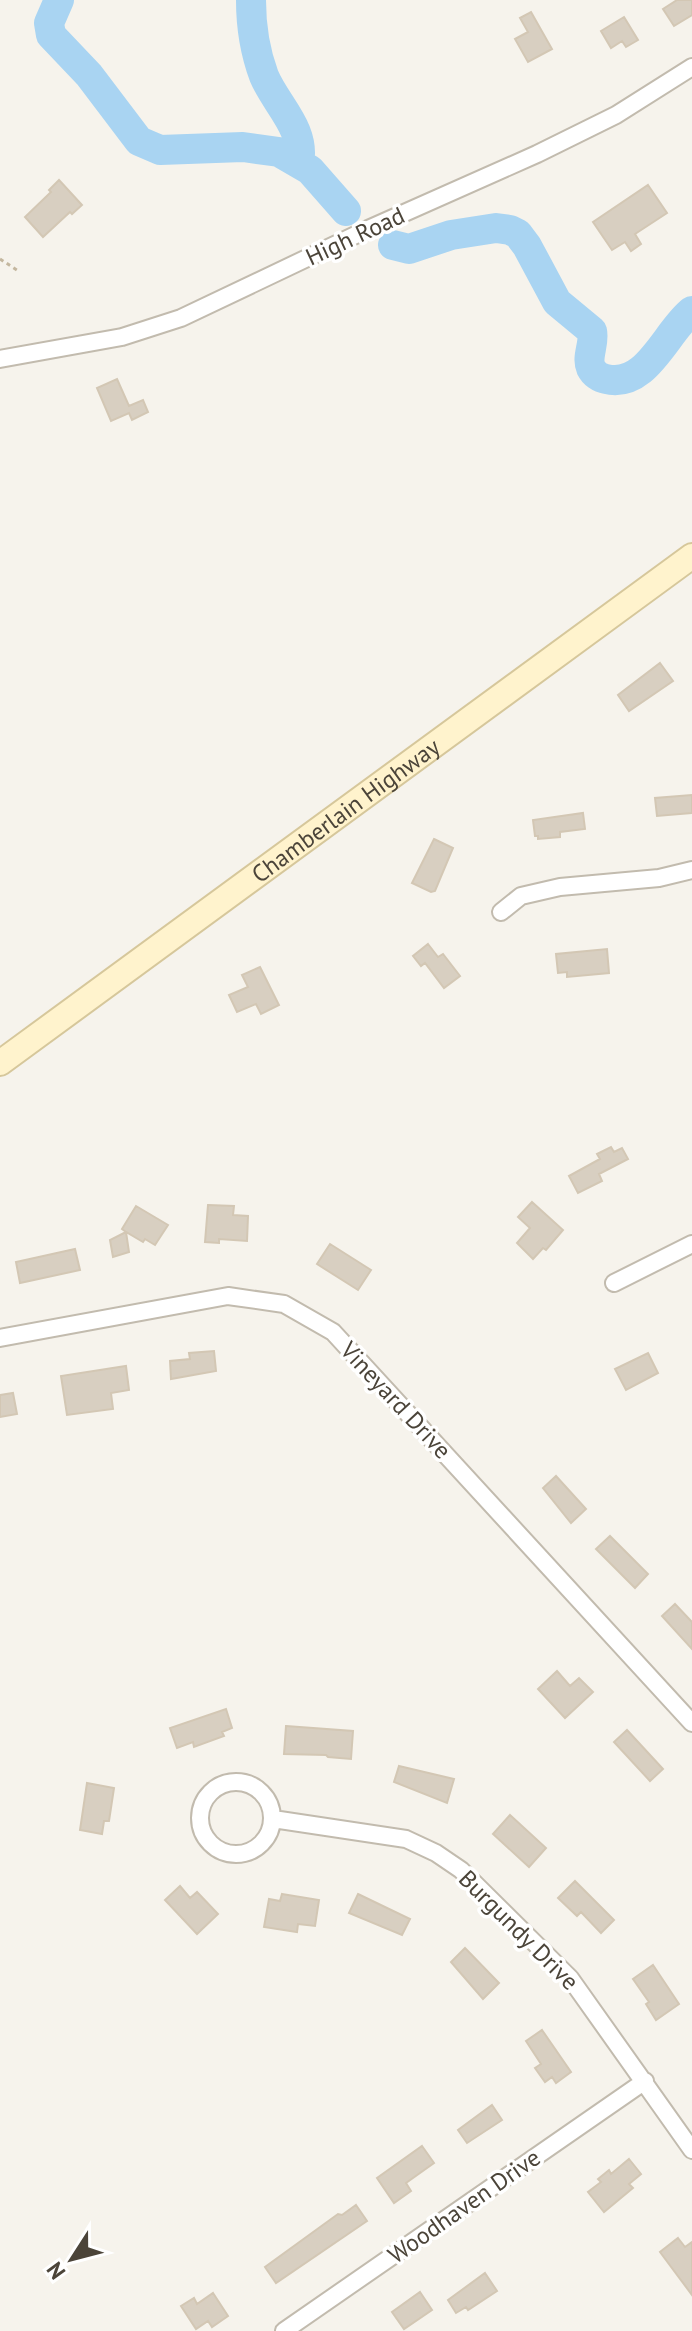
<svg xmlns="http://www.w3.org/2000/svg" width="692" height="2331" viewBox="0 0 692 2331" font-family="'PT Sans',sans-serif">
  <rect width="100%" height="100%" fill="#f6f3ec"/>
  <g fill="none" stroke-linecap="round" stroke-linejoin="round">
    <path stroke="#a9d4f2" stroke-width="30" d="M59,0L49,23L51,35L89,75L139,141L160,150L243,147L279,152L310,170L346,211
      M251,0C251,25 255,52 264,76C276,105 306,129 299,163
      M393,245L409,249L451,235L496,228L510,230L518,234L527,246L557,302L592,331C595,343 586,357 591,368C594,374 600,378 606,379C647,389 666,331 692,311"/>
  </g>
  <path fill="#d8cfc1" stroke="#d3c7b4" stroke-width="2" d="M677,0H692V15L674,26L663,9Z
    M531,12L552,49L528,62L515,39L528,32L520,18Z
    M624,17L638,40L626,47L622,41L611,48L601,31Z
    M59,180L82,205L72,214L70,212L43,237L25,217L51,192L49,190Z
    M648,185L667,213L635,234L641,244L631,251L625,242L612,250L593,222Z
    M117,379L129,406L143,400L148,412L132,420L129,413L111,421L97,388Z
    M660,663L673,681L629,711L618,695Z
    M692,795V813L657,816L655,798Z
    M583,813L585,829L560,832V837L538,839V836H535L533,820Z
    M434,839L453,848L435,891L431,892L412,883Z
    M428,944L438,957L443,954L460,976L444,988L425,963L421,966L413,956Z
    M607,949L609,973L567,977V972L558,973L556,954Z
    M260,967L279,1005L261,1014L256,1004L237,1012L229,995L248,987L242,975Z
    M611,1147L614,1152L622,1148L628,1159L599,1174L602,1181L578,1193L569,1176L600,1159L597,1154Z
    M532,1202L563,1230L546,1250L543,1248L533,1259L517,1243L530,1228L518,1217Z
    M208,1205L234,1206L233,1215L248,1216L247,1241L219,1239V1243L205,1242Z
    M136,1206L168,1225L155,1245L145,1239L143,1242L126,1232L129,1252L113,1257L110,1240L126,1232L122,1229Z
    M330,1244L371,1270L358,1290L317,1264Z
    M75,1249L80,1270L20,1283L16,1262Z
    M214,1351L216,1371L171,1379L170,1361L190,1359L189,1353Z
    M648,1353L658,1373L626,1390L615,1369Z
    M126,1366L129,1390L111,1393L113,1409L67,1415L61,1376Z
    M13,1393L17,1414L0,1417V1395Z
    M556,1476L586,1509L571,1523L543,1488Z
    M610,1536L648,1574L635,1588L596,1549Z
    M675,1604L692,1622V1649L662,1616Z
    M557,1671L570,1686L579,1678L593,1692L565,1718L538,1689Z
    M226,1709L232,1728L222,1732L224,1736L194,1747L193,1742L177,1748L170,1728Z
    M286,1726L353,1731L351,1759L328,1757L326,1755L284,1754Z
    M627,1730L663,1769L650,1781L614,1742Z
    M399,1766L454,1779L447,1803L394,1782Z
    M87,1783L114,1788L109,1821H104L102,1834L80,1830Z
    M510,1815L546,1848L529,1867L493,1834Z
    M575,1881L614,1920L601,1933L581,1912L577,1916L558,1898Z
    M180,1886L190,1898L197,1892L218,1914L197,1934L165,1900Z
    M282,1894L319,1900L315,1926L298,1924L297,1932L264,1927L269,1899L280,1901Z
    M358,1894L410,1919L402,1935L349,1913Z
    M465,1948L499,1983L483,1999L451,1962Z
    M653,1965L679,2004L656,2020L646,2004L649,2002L633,1979Z
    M542,2030L571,2072L556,2083L552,2077L545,2082L535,2068L541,2064L526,2041Z
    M492,2105L502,2120L467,2143L458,2130Z
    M422,2146L434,2163L406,2183L411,2191L394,2203L377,2178Z
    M629,2159L641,2174L629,2184L633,2188L604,2212L588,2192L601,2182L598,2179L609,2170L611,2174Z
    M356,2205L367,2221L276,2283L265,2267L338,2214L342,2215Z
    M678,2238L685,2247L692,2242V2295L660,2252Z
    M485,2273L497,2291L468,2310L466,2307L456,2313L448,2300Z
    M420,2292L432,2310L404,2329L392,2312Z
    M213,2293L228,2316L212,2327L208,2321L196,2329L181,2306L194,2298L197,2304Z"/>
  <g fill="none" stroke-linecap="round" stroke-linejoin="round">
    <g stroke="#c2bbae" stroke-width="20">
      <path id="minor" d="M0,359L122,337L181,318L366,230L537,154L616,115L692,67
        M501,912L521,896L560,887L659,878L692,870
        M614,1283L692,1244
        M0,1338L228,1296L284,1304L333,1332L692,1723
        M200 1818a36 36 0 1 1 72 0a36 36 0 1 1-72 0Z
        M273,1819L406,1839L436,1853L461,1870L570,1978L692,2150
        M284,2331L645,2081"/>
    </g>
    <g stroke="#d6c79b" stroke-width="28">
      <g id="secondary">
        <path id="s1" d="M0,1063L692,556"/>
      </g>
    </g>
    <path stroke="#c4b79f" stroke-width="3" stroke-dasharray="4 4" stroke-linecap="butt" d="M0,259L20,272"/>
    <use href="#minor" stroke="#fff" stroke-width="16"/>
    <use href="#secondary" stroke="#fff3cd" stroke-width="24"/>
  </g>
  <g text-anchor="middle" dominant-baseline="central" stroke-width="7" stroke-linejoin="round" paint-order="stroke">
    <g font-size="24" fill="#4b4439" stroke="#fff">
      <text transform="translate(355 236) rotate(-25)">High Road</text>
      <text stroke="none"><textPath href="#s1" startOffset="428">Chamberlain Highway</textPath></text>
      <text transform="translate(396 1400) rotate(47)">Vineyard Drive</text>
      <text transform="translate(519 1930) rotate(45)">Burgundy Drive</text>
      <text transform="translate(464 2206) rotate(-35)">Woodhaven Drive</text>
    </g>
  </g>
  <g transform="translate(72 2259) rotate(234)" stroke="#ffffff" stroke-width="6" paint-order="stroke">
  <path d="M0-6L14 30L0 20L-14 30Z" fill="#4b4439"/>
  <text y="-12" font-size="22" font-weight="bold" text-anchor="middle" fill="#4b4439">N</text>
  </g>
</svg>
